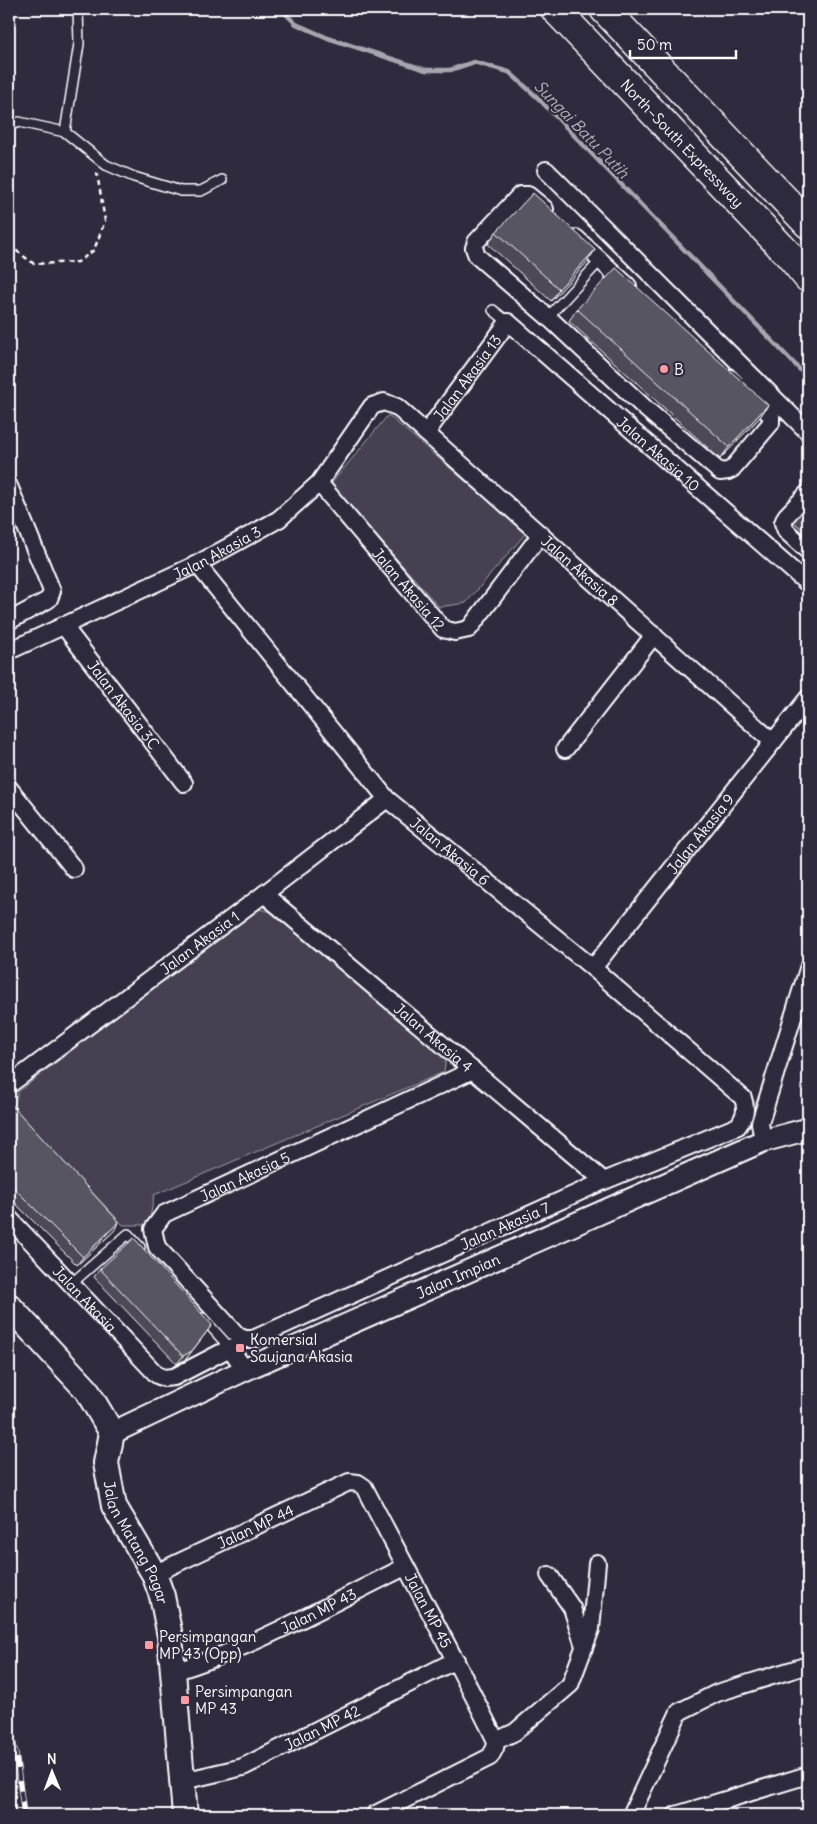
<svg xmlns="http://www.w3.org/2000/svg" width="817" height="1824" viewBox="0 0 817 1824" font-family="Delius,sans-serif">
  <rect width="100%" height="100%" fill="#2f2a3d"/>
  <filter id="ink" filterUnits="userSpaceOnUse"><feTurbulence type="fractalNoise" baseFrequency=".02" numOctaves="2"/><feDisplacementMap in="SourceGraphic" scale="10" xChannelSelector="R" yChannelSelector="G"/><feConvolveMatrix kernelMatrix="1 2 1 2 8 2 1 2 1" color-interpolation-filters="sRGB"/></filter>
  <g filter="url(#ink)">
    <path fill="#464152" stroke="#a2a0a8" d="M388,415L526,533L466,603L439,607L331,484Z
      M254,908L272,912L446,1057L444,1072L154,1195L149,1225H123L13,1109L18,1092Z"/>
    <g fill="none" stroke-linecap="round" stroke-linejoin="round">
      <path stroke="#a7a6ad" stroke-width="4.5" d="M281,9L296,24L328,38L426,70H450L474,62L509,72L537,97L808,378"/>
      <g stroke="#fff" stroke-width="12">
        <path id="service" d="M9,126L19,122L65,132L79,44L78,9
          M65,132L106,165L134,177L181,191H201L222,180
          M493,310L508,322
          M548,317L600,261
          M71,1284L128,1234L140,1247
          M203,1318L230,1348"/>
      </g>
      <g stroke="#fff" stroke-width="20">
        <g id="minor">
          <path d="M546,170L808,432"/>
          <path d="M545,209L528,195H520L476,242L474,248L477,256L548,317L646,409L720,472L728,471L732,469L771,423V415L750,396"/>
          <path d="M576,238L628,286"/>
          <path d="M730,378L741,388L756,380"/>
          <path id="s1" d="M426,433L508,322L808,584"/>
          <path id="s2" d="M319,483L443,629L455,632L469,629L541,534"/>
          <path d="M9,486L52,591L49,599L46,601L9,621"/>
          <path d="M808,493L786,516L783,523L786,531L808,551"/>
          <path id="s3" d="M197,564L387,799L593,968L743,1098C747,1110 745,1116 738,1126L604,1181L253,1339H245L238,1336L157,1247L153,1229L164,1214L473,1070"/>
          <path id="s4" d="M63,625L184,783"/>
          <path id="s5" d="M9,651L197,564L279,519L319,483L372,406L384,402L397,407L773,742"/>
          <path d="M565,749L654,635"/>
          <path d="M9,788L74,869"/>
          <path id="s6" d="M264,894L604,1181"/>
          <path id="s7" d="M593,968L808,698"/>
          <path id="s8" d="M9,1085L264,894L387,799"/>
          <path d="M763,1141L760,1123L808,969"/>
          <path id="s9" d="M9,1218L157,1375L164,1378L174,1377L230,1348L245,1370"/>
          <path id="s10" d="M154,1574L349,1482L358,1483L364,1487C408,1572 454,1655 496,1741"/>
          <path d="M549,1575L572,1608L584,1646"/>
          <path id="s11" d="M173,1672C254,1648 329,1604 405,1567"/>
          <path d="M496,1741L515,1732L570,1685L591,1629L597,1563"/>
          <path id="s12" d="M183,1781L243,1767L456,1660"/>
          <path d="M374,1815L490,1757L495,1748L496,1741"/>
          <path d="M631,1815L679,1712L717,1693L808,1665"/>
          <path d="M676,1815L808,1775"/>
        </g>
      </g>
      <g stroke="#fff" stroke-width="25">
        <g id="tertiary">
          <path id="s13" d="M112,1433L251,1367L763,1141L808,1129"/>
        </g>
      </g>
      <g stroke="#fff" stroke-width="28">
        <g id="secondary">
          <path id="s14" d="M9,1306L86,1389L112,1433L106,1463L114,1506L154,1574L162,1596L170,1636L185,1815"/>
        </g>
      </g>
      <g stroke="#fff" stroke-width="31">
        <g id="motorway">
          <path id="s15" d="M555,9L789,255L808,278"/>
          <path d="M604,9L808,224"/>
        </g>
      </g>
      <path stroke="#fff" stroke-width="2.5" stroke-dasharray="5 4" stroke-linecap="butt" d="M9,245L34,264L78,262L94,250L105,221L97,173"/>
      <use href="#service" stroke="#2f2a3d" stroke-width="9"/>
      <use href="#minor" stroke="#2f2a3d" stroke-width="16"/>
      <use href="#tertiary" stroke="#2f2a3d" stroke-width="21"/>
      <use href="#secondary" stroke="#2f2a3d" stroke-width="24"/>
      <use href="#motorway" stroke="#2f2a3d" stroke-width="28"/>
      <g stroke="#fff" stroke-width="5.5">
        <path id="rail" d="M9,1726L16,1754L24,1815
          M9,1779L13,1815"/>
      </g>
      <use href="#rail" stroke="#2f2a3d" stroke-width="4" stroke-dasharray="11" stroke-linecap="butt"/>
    </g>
    <path fill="#4d4956" stroke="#fff" d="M496,232L595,250L587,262L551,301L488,244Z
      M577,309L768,405L760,417L720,459L569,321Z
      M808,504V535L794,522L803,510Z
      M9,1102L114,1231L77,1265L9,1197Z
      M100,1269L212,1325L186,1359L177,1364L94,1277Z"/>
    <path fill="#3e3c46" stroke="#fff" d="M595,250L587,262L551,301L559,289Z
      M768,405L760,417L720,459L729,447Z
      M119,1222L114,1231L77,1265L83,1257Z
      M212,1325L186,1359L177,1364L183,1356Z"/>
    <path fill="#595564" stroke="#fff" d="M533,193L595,250L559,289L496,232Z
      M616,268L768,405L729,447L577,309Z
      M808,504V515L803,510Z
      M9,1102L119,1222L83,1257L9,1183Z
      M134,1238L212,1325L192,1351L183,1356L100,1269Z"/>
  </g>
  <g fill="#ff9aa2" stroke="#2f2a3d" stroke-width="2">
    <circle cx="664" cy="369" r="5"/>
    <rect x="235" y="1343" width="10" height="10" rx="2.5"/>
    <rect x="144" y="1640" width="10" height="10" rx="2.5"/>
    <rect x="180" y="1695" width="10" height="10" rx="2.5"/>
  </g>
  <g text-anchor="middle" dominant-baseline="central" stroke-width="4.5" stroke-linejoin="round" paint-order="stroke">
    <g font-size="15" fill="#fff" stroke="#2f2a3d">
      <text stroke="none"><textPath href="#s15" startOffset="185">North–South Expressway</textPath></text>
      <text stroke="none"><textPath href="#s1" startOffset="69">Jalan Akasia 13</textPath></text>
      <text stroke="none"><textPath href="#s1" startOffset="338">Jalan Akasia 10</textPath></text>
      <text stroke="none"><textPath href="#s5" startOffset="230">Jalan Akasia 3</textPath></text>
      <text stroke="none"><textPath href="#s5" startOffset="720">Jalan Akasia 8</textPath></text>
      <text stroke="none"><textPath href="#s2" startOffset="139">Jalan Akasia 12</textPath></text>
      <text stroke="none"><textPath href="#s4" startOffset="100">Jalan Akasia 3C</textPath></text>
      <text stroke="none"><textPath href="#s7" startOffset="172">Jalan Akasia 9</textPath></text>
      <text stroke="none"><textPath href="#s3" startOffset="384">Jalan Akasia 6</textPath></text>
      <text stroke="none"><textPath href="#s8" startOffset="238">Jalan Akasia 1</textPath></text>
      <text stroke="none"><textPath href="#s6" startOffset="222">Jalan Akasia 4</textPath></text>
      <text stroke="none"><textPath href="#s3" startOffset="1589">Jalan Akasia 5</textPath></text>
      <text transform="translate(505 1226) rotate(-24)">Jalan Akasia 7</text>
      <text stroke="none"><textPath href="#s13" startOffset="380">Jalan Impian</textPath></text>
      <text stroke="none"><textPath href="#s9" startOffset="111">Jalan Akasia</textPath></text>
      <text stroke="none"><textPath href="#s10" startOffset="112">Jalan MP 44</textPath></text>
      <text stroke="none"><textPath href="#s14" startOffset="281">Jalan Matang Pagar</textPath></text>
      <text stroke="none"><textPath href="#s11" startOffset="158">Jalan MP 43</textPath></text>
      <text stroke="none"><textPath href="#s10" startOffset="371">Jalan MP 45</textPath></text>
      <text stroke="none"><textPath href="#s12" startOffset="150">Jalan MP 42</textPath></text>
    </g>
    <g font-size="15" fill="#fff" stroke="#2f2a3d" text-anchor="start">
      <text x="674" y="369">B</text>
      <text x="250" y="1339">Komersial<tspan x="250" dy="17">Saujana Akasia</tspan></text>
      <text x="159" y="1636">Persimpangan<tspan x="159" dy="17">MP 43 (Opp)</tspan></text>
      <text x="195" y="1691">Persimpangan<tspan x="195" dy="17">MP 43</tspan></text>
    </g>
    <g font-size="16" font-style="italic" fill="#b6b4bb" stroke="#2f2a3d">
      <text transform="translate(582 129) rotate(46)">Sungai Batu Putih</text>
    </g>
  </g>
  <rect width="817" height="1824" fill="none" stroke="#2f2a3d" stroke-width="30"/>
  <rect x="15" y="15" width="787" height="1794" fill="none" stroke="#fff" stroke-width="2" filter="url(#ink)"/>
  <g transform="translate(52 1772) rotate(359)" stroke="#2f2a3d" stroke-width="4" paint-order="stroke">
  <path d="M0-4L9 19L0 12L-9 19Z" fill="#ffffff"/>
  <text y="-8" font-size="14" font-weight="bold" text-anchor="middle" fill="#ffffff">N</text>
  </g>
  <path d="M630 50v8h106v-8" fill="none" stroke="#ffffff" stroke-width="2.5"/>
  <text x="637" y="50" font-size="15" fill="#ffffff" stroke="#2f2a3d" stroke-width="4" paint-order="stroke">50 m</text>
</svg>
